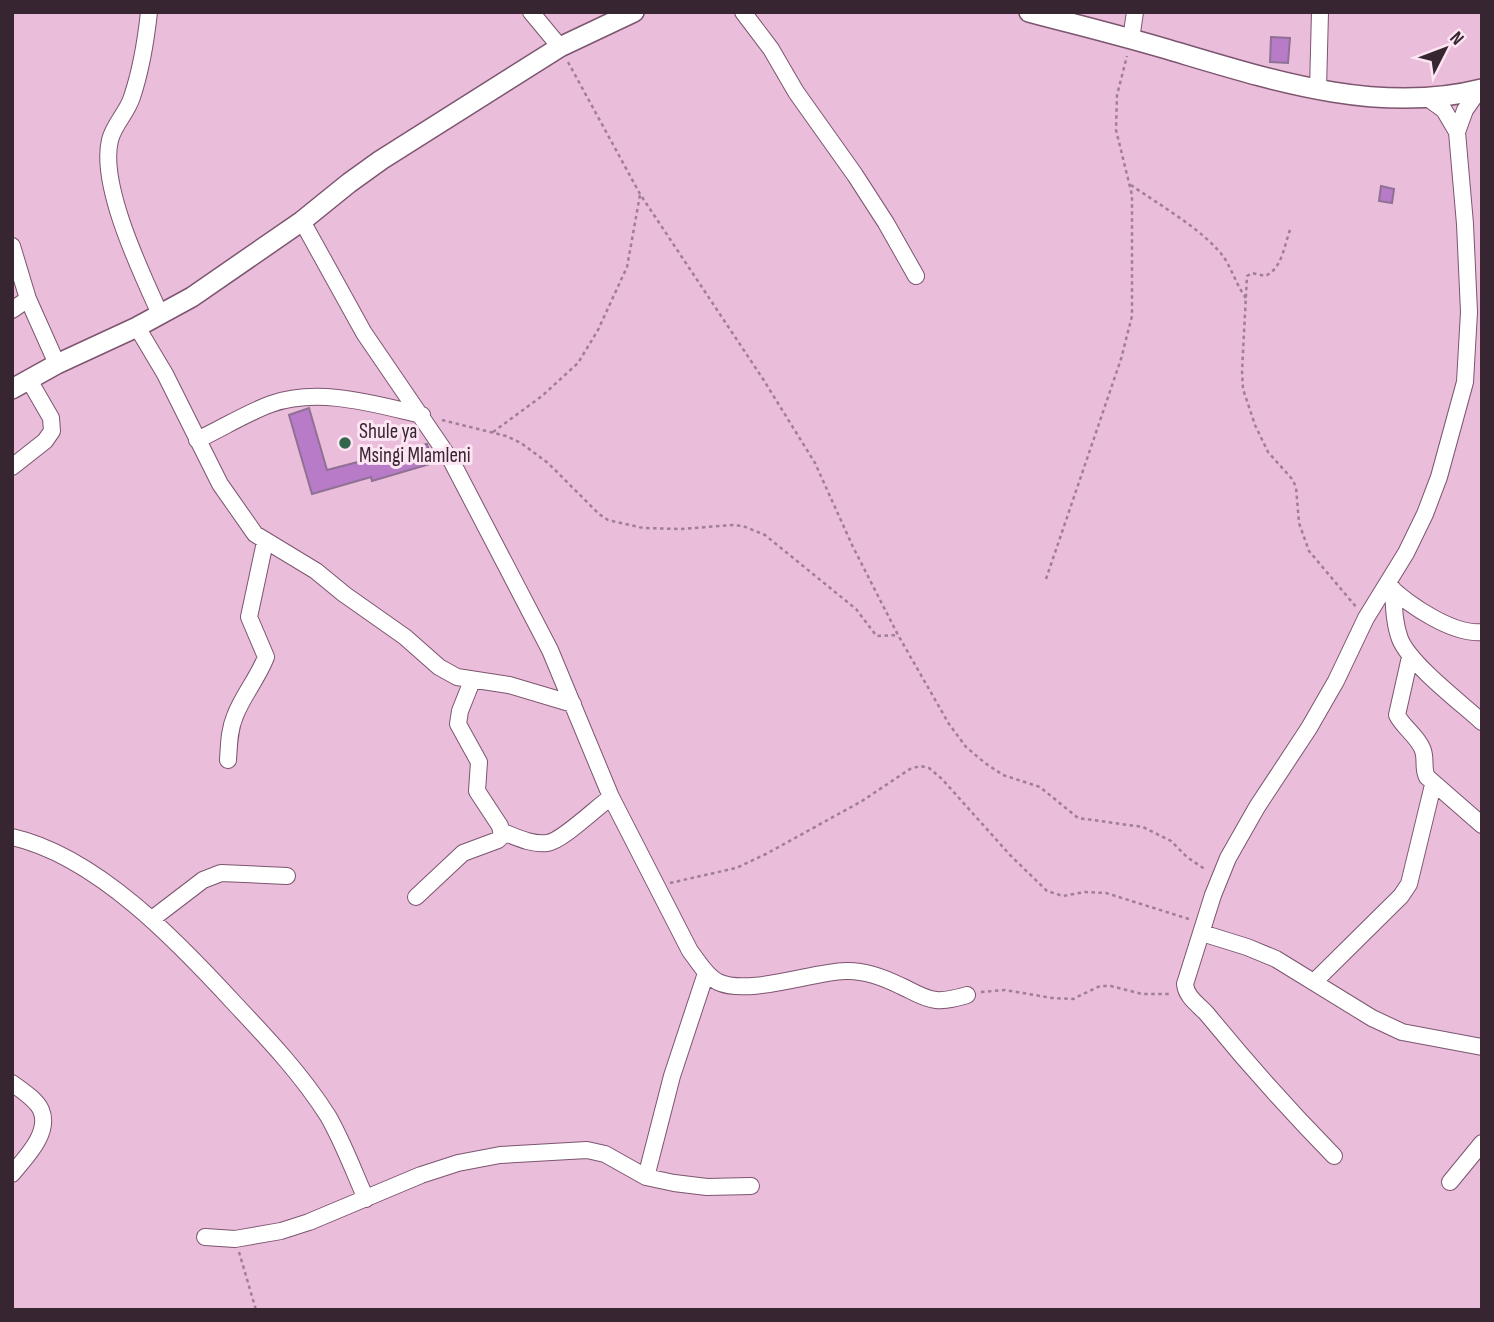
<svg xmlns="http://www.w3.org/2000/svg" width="1494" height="1322" viewBox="0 0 1494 1322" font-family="'Sofia Sans Condensed',sans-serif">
  <rect width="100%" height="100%" fill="#eabdda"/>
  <path fill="#b87bc7" stroke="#8e7195" stroke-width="2" d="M1271,37L1290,38L1288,63L1270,62Z
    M1381,186L1394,189L1392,203L1379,201Z
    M309,408L327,470L427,444L433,463L372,481L371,477L312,494L289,415Z"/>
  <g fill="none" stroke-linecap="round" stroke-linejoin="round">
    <g stroke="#7c556f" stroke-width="18">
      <path id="minor" d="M149,12C146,40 141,70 132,97C127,113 114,124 110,140C99,185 141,272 160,314
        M531,12L560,47
        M743,12L771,49L796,92L855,175L886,223L916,276
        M1131,39L1135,12
        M1318,89L1320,12
        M1429,99L1444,110L1457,132
        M302,221L364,333L452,462L550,650L611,797L690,951C698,961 706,976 718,982C748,996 812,972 845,971C863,970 885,978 901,986C912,991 924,999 936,1000C947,1001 957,998 967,995
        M12,246L28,299L57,364
        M12,310L28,299
        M137,327L165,374L220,484L255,534L316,571L344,594L405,637L439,667L457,677L509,685L573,704
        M197,440C221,429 246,413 271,404C319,387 374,404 422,415
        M12,467L45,441L52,431L51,418L29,380
        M1389,586C1409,605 1453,635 1482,632
        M1393,589C1394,606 1394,623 1400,639C1410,664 1460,702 1482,722
        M1410,657L1397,715C1403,727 1416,735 1422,748C1427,758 1422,767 1427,777L1482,825
        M228,760C229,745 229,730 235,716C243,695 258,678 266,657L249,617L265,542
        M503,832C516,837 532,845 547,843C561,842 597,807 611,797
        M12,837C97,856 179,943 236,1005C269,1040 302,1075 328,1116C343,1142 354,1172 366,1199
        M416,897L463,853L498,840L502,836L500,826L477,791L479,762L458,724L460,711L472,681
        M152,919L203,880L221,873L287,876
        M1202,933L1247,947L1276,959L1372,1018L1402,1032L1482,1047
        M1315,981L1401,896L1409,884L1433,785
        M12,1083C21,1090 36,1099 41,1110C51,1133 25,1158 12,1174
        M1334,1156C1289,1110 1247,1063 1207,1014C1199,1005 1186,997 1185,984L1213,895L1228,858L1257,807L1309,728L1336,681L1366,618L1406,553L1425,514L1439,477L1465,382L1469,312L1465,224L1457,132L1465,110L1479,90
        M646,1177L672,1076L706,973
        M1450,1182L1482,1143
        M205,1237L235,1239L281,1231L309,1222L421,1175L458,1163L500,1155L587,1150L605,1154L646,1177L674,1183L707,1187L751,1186"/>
    </g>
    <g stroke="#7c556f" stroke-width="22">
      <path id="major" d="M1029,12C1074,24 1119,35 1163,48C1265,78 1376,116 1482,89
        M12,389L57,364L137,327L192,297L302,221L349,183L381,160L560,47L634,12"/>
    </g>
    <path stroke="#a07e94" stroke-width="2.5" stroke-dasharray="3.5 3.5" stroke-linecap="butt" d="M568,62L640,194L763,379L815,463L853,547L898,635L949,724L966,747L985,763L1003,775L1040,787L1078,818L1143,827L1171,841L1187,857L1206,870
      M1131,185C1158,204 1207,232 1225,259C1233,272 1237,286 1246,298
      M1290,230C1284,246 1282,269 1265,276L1252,273L1247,276L1242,371L1243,389L1255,425L1268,452L1292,479L1296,487L1299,523L1309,551L1357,608
      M442,420L506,436L521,443L548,463L599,514L608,520L643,528L681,529L733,525L743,526L765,535L856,609L875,634L877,636L898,635
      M493,432L542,396L578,363L598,330L627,267L640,195
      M1046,579L1121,359L1132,316V195L1116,130L1117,95L1127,56
      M670,883L736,868L766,854L862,801L910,769L920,766L929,768L942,779L1010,855L1047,891L1063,896L1085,892L1106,893L1192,920
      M981,992L1005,990L1052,998L1073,999L1100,986H1111L1142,994H1172
      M239,1252L256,1310"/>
    <use href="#minor" stroke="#fff" stroke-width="16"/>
    <use href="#major" stroke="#fff" stroke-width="19"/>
  </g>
  <circle fill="#33674c" stroke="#fde5f4" stroke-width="2.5" cx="345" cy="443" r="7"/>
  <g text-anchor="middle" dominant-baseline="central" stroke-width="6" stroke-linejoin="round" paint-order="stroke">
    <g font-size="21" fill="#372631" stroke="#fde5f4" text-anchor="start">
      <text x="359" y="431">Shule ya<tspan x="359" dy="24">Msingi Mlamleni</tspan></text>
    </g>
  </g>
  <rect width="1494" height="1322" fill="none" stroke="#372631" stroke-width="28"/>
  <g transform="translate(1445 49) rotate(48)" stroke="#fde5f4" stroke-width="5" paint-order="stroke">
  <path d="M0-5L12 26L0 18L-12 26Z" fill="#372631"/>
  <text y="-10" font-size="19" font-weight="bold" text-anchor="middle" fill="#372631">N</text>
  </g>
</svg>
